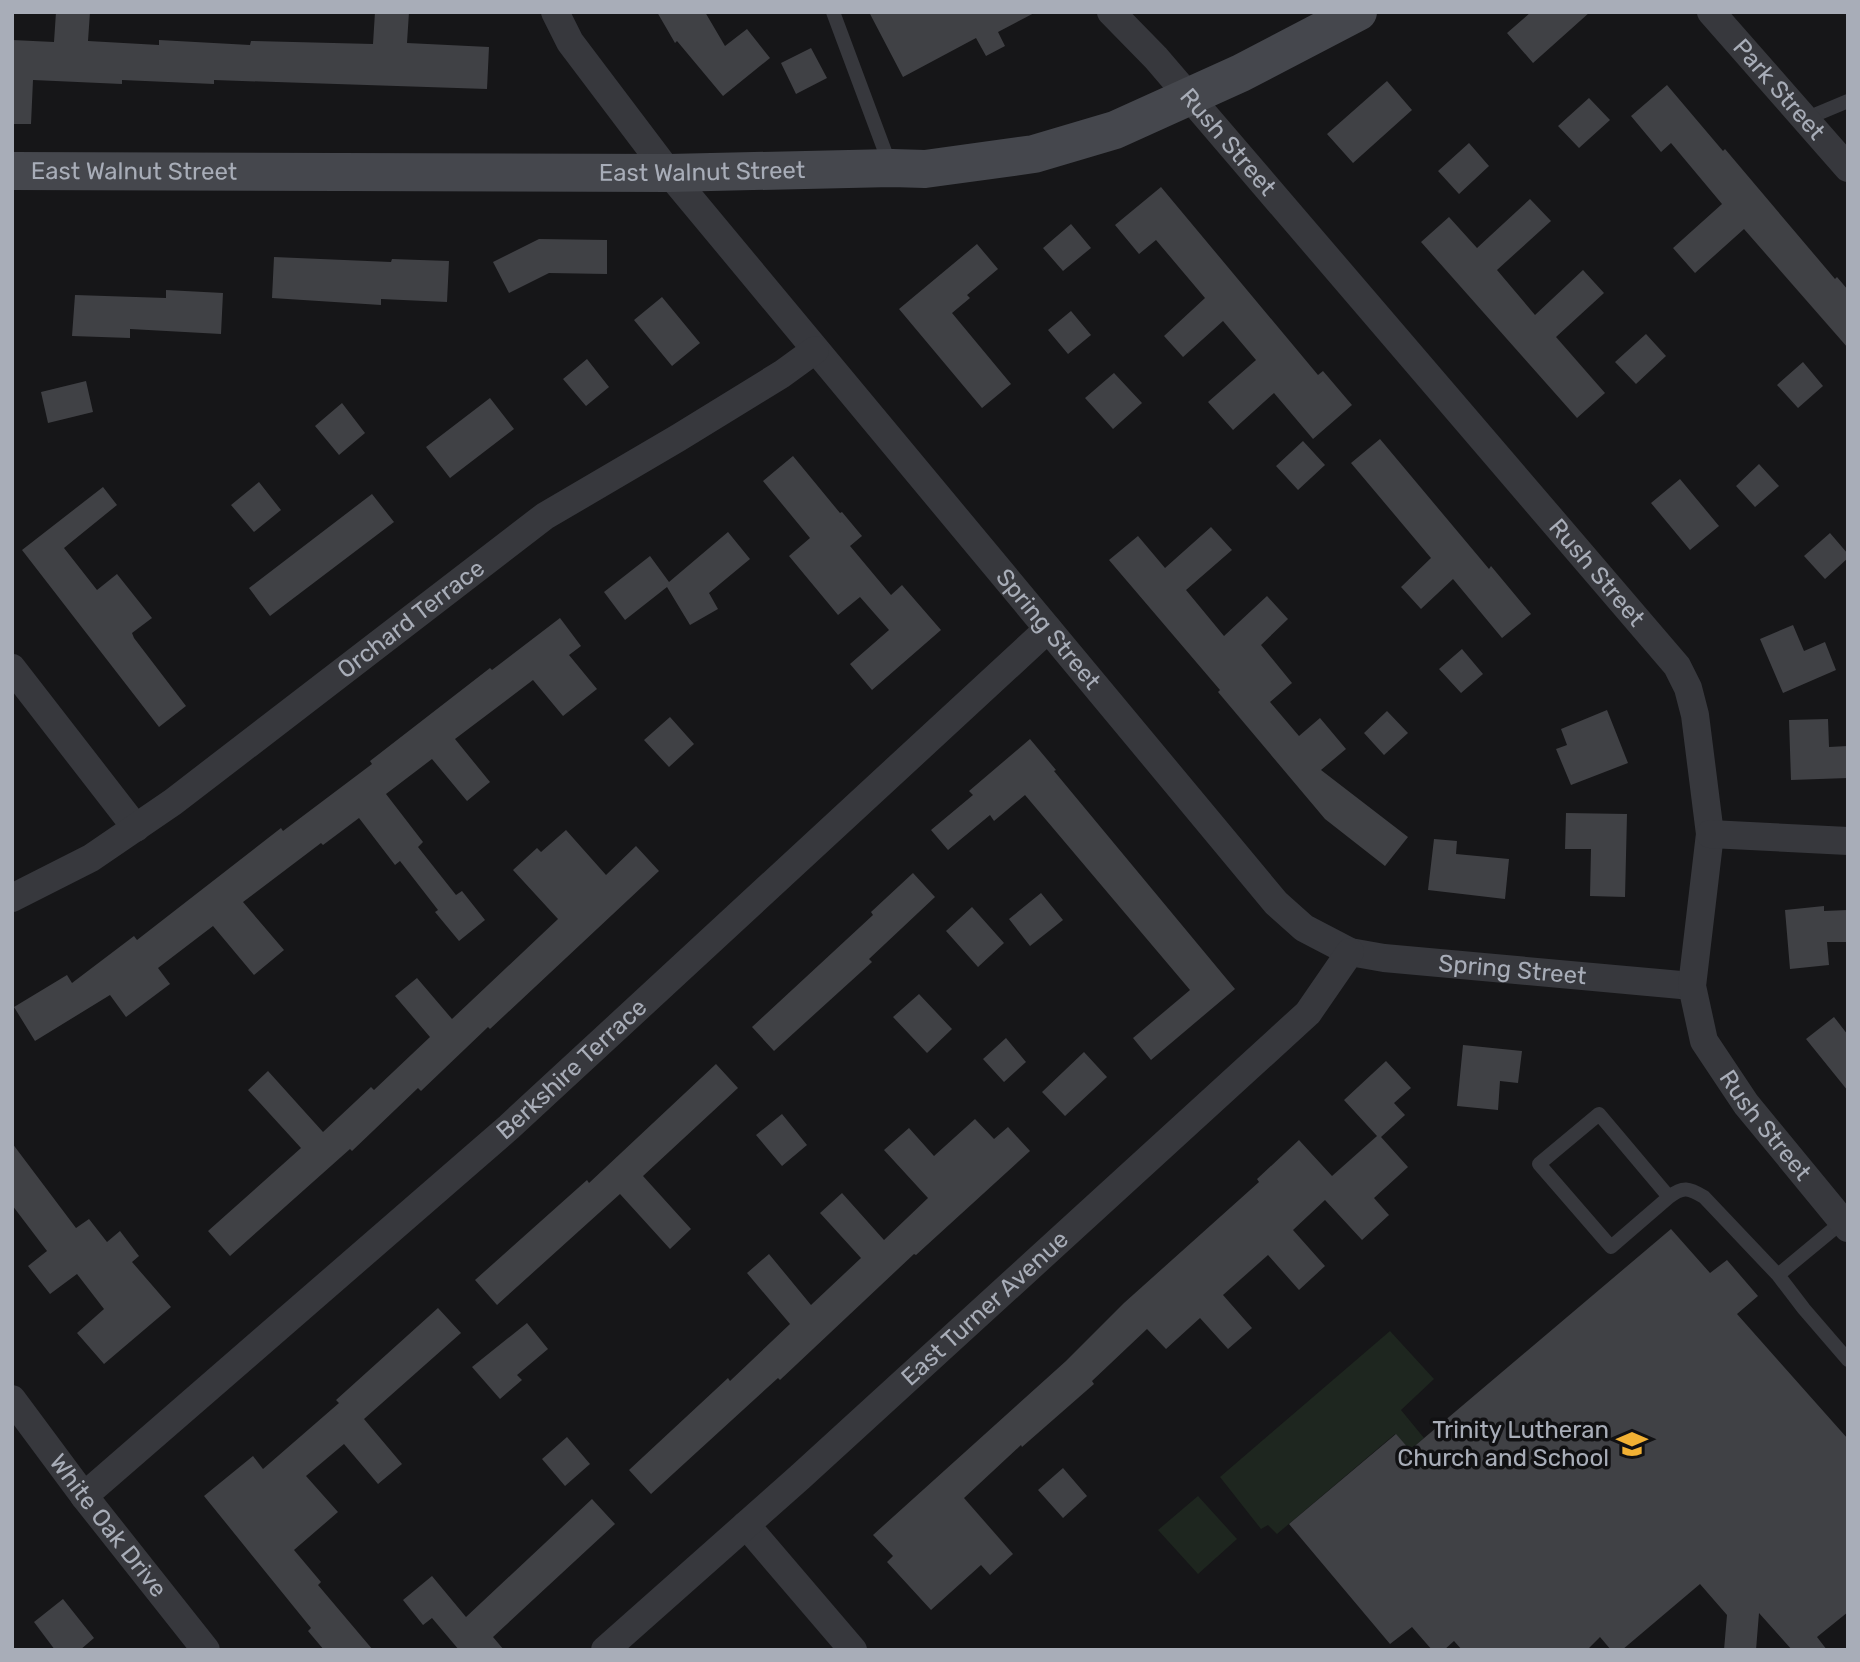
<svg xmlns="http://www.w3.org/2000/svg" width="1860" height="1662" viewBox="0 0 1860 1662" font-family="Rubik,sans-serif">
  <rect width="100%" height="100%" fill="#161618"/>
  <path fill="#1e261f" d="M1390,1331L1434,1379L1401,1410L1424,1438L1410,1450L1395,1434L1277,1534L1268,1525L1261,1529L1220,1477Z
    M1198,1496L1237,1539L1198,1574L1158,1530Z"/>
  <path fill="#404145" d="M56,12H90L88,41L159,45V40L250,45L251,41L373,44L375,12H409L407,43L489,47L487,89L214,80V84L122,80V84L33,80L31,124H12V40L54,42Z
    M657,12H705L725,46L747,29L770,58L723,96L677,41L675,43Z
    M869,12H1036L998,32L1005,46L986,56L976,38L903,77Z
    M1531,12H1590L1533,63L1507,33Z
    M811,48L827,78L796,94L781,63Z
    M1387,81L1412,110L1353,163L1327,134Z
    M1667,85L1723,151L1725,149L1835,279L1837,277L1848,290V348L1744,229L1695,273L1673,248L1722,204L1671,143L1661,152L1631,116Z
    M1589,98L1610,120L1579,148L1558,126Z
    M1469,143L1489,166L1459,194L1438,171Z
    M1161,187L1318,375L1323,371L1352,405L1313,439L1274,393L1233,430L1208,402L1256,360L1223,321L1183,357L1164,336L1205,298L1156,240L1139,254L1115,225Z
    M1530,199L1551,221L1497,270L1535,315L1583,270L1604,293L1556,337L1605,393L1577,418L1421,242L1449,217L1477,248Z
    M1071,224L1091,248L1063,271L1043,248Z
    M539,239L607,240V274L549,273L509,293L493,262Z
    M977,244L998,269L967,295L970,298L952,313L1011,384L982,408L899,309Z
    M274,257L391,262L392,259L449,261L447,302L381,299V305L272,298Z
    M166,290L223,293L221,334L130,329V338L72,336L75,295L166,298Z
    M662,297L700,343L672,366L634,320Z
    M1071,311L1091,335L1068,354L1048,330Z
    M1646,334L1666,356L1636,384L1615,362Z
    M587,359L609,387L586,406L563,379Z
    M1803,362L1823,386L1798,408L1777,385Z
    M1114,373L1142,403L1113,429L1085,398Z
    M86,381L93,412L48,423L41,392Z
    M490,398L514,429L450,478L426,447Z
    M342,403L365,433L339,455L315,426Z
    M1380,439L1489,569L1491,566L1531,614L1502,638L1453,579L1421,609L1401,587L1431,558L1351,463Z
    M1303,441L1325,465L1298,490L1276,466Z
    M793,456L840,513L842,512L862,536L850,546L891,595L902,585L941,630L872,690L850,664L889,630L860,597L838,615L789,556L810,538L763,481Z
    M1759,464L1779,486L1755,507L1736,486Z
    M1680,479L1719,526L1690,550L1651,503Z
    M259,482L281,510L254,532L231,505Z
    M103,487L117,505L64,548L97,590L117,574L152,618L132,633L134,638L186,706L159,727L22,550Z
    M372,494L394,522L270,616L249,588Z
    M1211,527L1232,550L1186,590L1224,636L1267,596L1288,619L1261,645L1292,683L1270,702L1299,736L1320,718L1346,749L1321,770L1408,837L1385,866L1325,819L1218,692L1220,690L1109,560L1138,536L1165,568Z
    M728,532L750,559L709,593L718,609L690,625L667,587L625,620L604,592L650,556L669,582Z
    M1830,533L1848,554V558L1825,579L1804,556Z
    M560,618L581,646L569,655L597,689L563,716L533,680L455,739L490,782L467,801L432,759L386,794L423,842L418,847L456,895L462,891L485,920L459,941L435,912L438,910L400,861L395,865L359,818L323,845L321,843L243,902L284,950L254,975L213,926L158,968L170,984L126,1017L110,995L35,1041L14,1007L67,975L72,983L134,936L137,940L281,828L283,831L372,764L370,761L490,668L492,670Z
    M1793,625L1804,651L1825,642L1836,670L1783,693L1760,639Z
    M1462,649L1483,674L1461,693L1439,669Z
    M1607,710L1628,763L1571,785L1556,749L1567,745L1561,729Z
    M1387,711L1408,733L1384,755L1364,733Z
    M670,717L694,744L669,767L644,740Z
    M1828,719L1829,747L1848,746V778L1791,780L1789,720Z
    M1030,739L1056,770L1054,771L1235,989L1151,1060L1133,1038L1190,990L1025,795L994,821L990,815L948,850L931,830L973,795L969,791Z
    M1566,813L1627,814L1625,897L1590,896L1591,849H1565Z
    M566,830L606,875L636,846L659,871L490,1029L488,1027L421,1091L418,1088L352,1151L350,1149L230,1256L208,1231L301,1148L248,1090L268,1071L323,1132L371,1087L374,1090L430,1037L395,996L417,978L452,1019L558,919L513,870L537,848L541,852Z
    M1434,839L1457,841L1456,854L1509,859L1505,899L1428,890Z
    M913,873L935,897L869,959L872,962L774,1051L752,1027L873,915L871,912Z
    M1041,893L1063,920L1030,946L1009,919Z
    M1824,906V911L1848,910V942H1827L1829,965L1790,969L1785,910Z
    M972,907L1004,943L978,967L946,931Z
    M919,994L952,1029L927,1053L893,1017Z
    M1834,1017L1848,1035V1091L1806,1039Z
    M1006,1038L1026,1062L1004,1082L983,1059Z
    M1463,1045L1522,1051L1518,1083L1500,1081L1498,1110L1457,1106Z
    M1084,1052L1107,1077L1065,1116L1042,1092Z
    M1386,1061L1411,1088L1394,1103L1405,1115L1381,1137L1408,1167L1374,1198L1389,1215L1362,1240L1325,1200L1293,1230L1325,1266L1299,1290L1268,1255L1223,1295L1252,1328L1228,1349L1200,1318L1166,1349L1147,1329L1092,1381L1094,1384L1022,1447L1021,1445L964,1498L1013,1554L990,1575L981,1565L931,1610L887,1562L893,1556L873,1535L1066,1361L1124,1303L1259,1182L1257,1179L1299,1140L1332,1176L1377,1136L1344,1100Z
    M716,1064L738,1088L643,1176L691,1229L670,1249L620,1194L497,1305L475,1280L587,1180L589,1183Z
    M782,1114L807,1145L782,1166L756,1135Z
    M975,1119L994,1139L1008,1127L1030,1151L916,1255L914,1254L780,1380L778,1378L651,1494L629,1470L728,1378L730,1381L790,1324L747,1273L769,1254L811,1305L861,1258L820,1213L842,1193L884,1240L928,1198L884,1150L909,1128L934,1156Z
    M12,1143L76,1228L89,1219L107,1242L120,1231L139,1256L132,1262L171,1307L104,1364L77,1333L104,1309L77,1274L50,1294L28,1266L47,1251L12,1205Z
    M1671,1229L1710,1273L1727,1260L1758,1296L1737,1314L1848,1439V1612L1817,1637L1827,1650H1792L1759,1613L1756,1650H1724L1727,1615L1700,1584L1622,1650H1611L1600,1637L1587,1650H1462L1454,1641L1444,1650H1432L1412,1627L1390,1644L1289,1524L1396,1434L1410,1450Z
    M438,1308L461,1333L364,1419L402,1464L378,1484L344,1444L306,1476L338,1512L294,1550L321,1582L318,1585L373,1650H324L308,1631L311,1628L204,1496L253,1456L263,1469L339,1403L336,1400Z
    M527,1323L548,1349L517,1375L522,1380L500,1399L472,1367Z
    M567,1437L590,1464L565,1486L542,1459Z
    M1063,1468L1087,1496L1063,1518L1038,1490Z
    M592,1499L615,1524L493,1637L504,1650H459L432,1618L423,1625L403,1600L432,1576L466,1617Z
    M63,1599L94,1638L80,1650H55L34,1622Z"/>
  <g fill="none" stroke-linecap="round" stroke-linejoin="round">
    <path stroke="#37383d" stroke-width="14" d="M833,12L890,165
      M1805,119L1848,101
      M1669,1197L1611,1247L1539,1164L1599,1114L1669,1197C1683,1186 1689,1188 1704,1197L1778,1275
      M1842,1222L1778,1275L1804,1309L1848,1360"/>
    <g stroke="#37383d" stroke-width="28">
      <path id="s1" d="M555,12L570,42L669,173L1276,903L1304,928L1350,952L1384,958L1692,986"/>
      <path id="s2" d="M1111,12L1156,58L1677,666L1688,688L1695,715L1710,834L1692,986L1704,1041L1746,1104L1848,1228"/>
      <path id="s3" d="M1711,12L1848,168"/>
      <path d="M12,668L136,828"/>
      <path d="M1710,834L1848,841"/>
      <path id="s4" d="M12,898L91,858L173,802L545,516L678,438L782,374L815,350"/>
      <path id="s5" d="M12,1399L84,1496L206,1650"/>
      <path id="s6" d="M84,1496L509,1127L1048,629"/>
      <path d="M746,1525L853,1650"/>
      <path id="s7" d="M605,1650L800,1477L1308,1013L1350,952"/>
    </g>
    <path stroke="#45474d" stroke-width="38" id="s8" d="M12,171L669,173L892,168L925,169L1034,154L1115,130L1241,73L1358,12"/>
  </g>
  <defs>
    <g id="school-bare" transform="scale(2.415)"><path d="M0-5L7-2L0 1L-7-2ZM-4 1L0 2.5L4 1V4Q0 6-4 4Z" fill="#f2b134" stroke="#111113" stroke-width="2.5" paint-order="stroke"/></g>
  </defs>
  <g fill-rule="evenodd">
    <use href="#school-bare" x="1632" y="1444"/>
  </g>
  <g text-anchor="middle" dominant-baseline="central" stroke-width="7" stroke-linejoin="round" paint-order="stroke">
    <g font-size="24" fill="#a8adb8" stroke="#111113">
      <text stroke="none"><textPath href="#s3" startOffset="103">Park Street</textPath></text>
      <text stroke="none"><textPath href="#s2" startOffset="175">Rush Street</textPath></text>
      <text stroke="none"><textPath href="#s8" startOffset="690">East Walnut Street</textPath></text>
      <text stroke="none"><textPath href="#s8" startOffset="122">East Walnut Street</textPath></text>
      <text stroke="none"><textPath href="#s2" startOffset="742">Rush Street</textPath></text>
      <text stroke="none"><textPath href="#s4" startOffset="488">Orchard Terrace</textPath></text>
      <text stroke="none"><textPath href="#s1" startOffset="791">Spring Street</textPath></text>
      <text stroke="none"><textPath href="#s1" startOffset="1400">Spring Street</textPath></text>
      <text stroke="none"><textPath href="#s6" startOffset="648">Berkshire Terrace</textPath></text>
      <text stroke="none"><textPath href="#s2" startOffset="1351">Rush Street</textPath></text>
      <text stroke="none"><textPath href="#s7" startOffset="511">East Turner Avenue</textPath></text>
      <text stroke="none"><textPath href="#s5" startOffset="159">White Oak Drive</textPath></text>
    </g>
    <g font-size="24" fill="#a8adb8" stroke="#111113" text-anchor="end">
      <text x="1609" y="1430">Trinity Lutheran<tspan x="1609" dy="28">Church and School</tspan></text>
    </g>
  </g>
  <rect width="1860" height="1662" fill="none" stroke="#a8adb8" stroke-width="28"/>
</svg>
